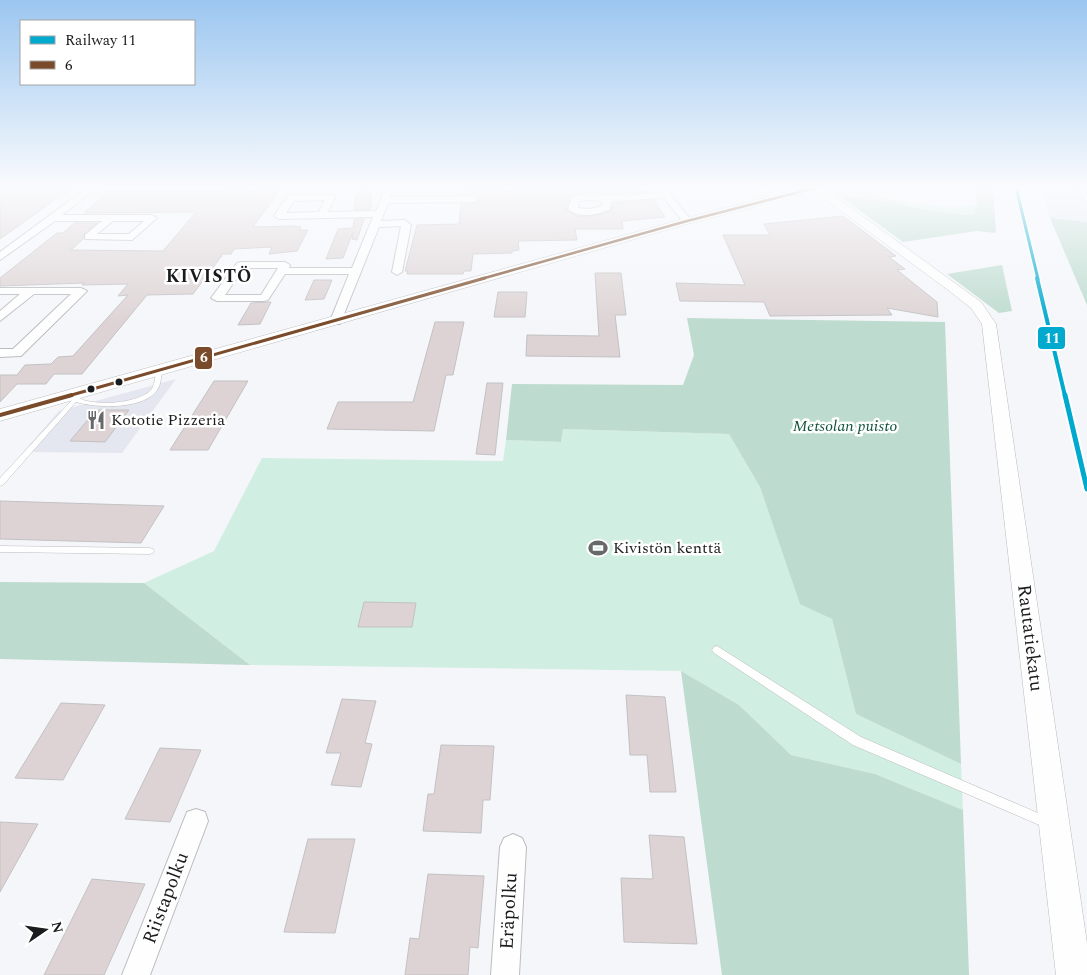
<svg xmlns="http://www.w3.org/2000/svg" width="1087" height="975" viewBox="0 0 1087 975" font-family="Spectral,serif">
  <rect width="100%" height="100%" fill="#f5f6fa"/>
  <path fill="#e5e7f0" d="M1041,187H1087V222L1050,218Z
    M176,379L122,453L23,452L59,411Z"/>
  <path fill="#d1eee2" d="M842,187C882,199 936,211 977,205L973,215H957L875,201L844,199L830,188Z
    M563,429L729,434L760,487L800,603L832,619L856,714L961,764L963,810L875,774L791,755L739,705L681,671L250,665L144,583L214,551L262,458L503,461L506,440L561,442Z"/>
  <path fill="#bddbcf" d="M974,187H993L996,233L977,231L903,242L844,199C887,196 930,215 973,215L977,205Z
    M1050,218L1087,222V305Z
    M1002,265L1012,311L999,313L947,274Z
    M687,318L945,322L961,764L856,714L832,619L800,604L760,487L729,434L563,429L561,442L506,440L512,384L683,385L694,355Z
    M0,582L144,583L250,665L0,659Z
    M681,671L739,705L791,755L875,774L963,810L969,975H722Z"/>
  <path fill="#ddd3d4" stroke="#c2c1c3" d="M0,187H73L0,239Z
    M225,187H282L253,227L293,226L301,227L299,230H308L297,251L269,254L272,247L234,249L231,254H223L193,294L147,295L82,374H54L46,384H17L0,402V375H17L25,365L51,364L58,357L73,356L128,295L118,296L128,284L82,285L84,283L0,286V278L57,233H63L74,223H97L84,234L83,239L71,250L163,251L196,212L84,213L109,190H222Z
    M360,187H372L371,209L354,210L355,197Z
    M463,187H644L648,192L607,194L591,192L572,195L566,210L577,216L589,217L611,211L613,203L654,200L665,217L622,221L623,229H575L577,240L518,241L519,250L512,251V253L473,254L471,271H464L463,274H407L408,271H405L417,225L459,224L461,204H474L479,200L475,194H462Z
    M843,216L896,256L889,257L905,269L897,270L937,302L938,317L887,308L892,315L770,316L764,302L680,301L676,283L745,285L723,235H770L764,224Z
    M354,219H364L357,240L352,239L353,232L343,258L326,259L338,229L353,228Z
    M595,273H621L626,315H615L620,357L526,356L527,335L599,336Z
    M314,280H332L324,299L305,300Z
    M498,292H527L525,317H494Z
    M271,302L260,324L238,325L251,303Z
    M435,322H464L453,375H446L434,431L327,429L338,402H413Z
    M214,381H248L208,450H170Z
    M487,383H503L495,455L476,454Z
    M96,410H129L105,442L70,441Z
    M0,501L164,506L141,543L0,539Z
    M364,602L416,603L412,627H358Z
    M626,695L665,697L676,792H650L647,755H630Z
    M342,699L376,701L365,743L372,744L361,787L331,785L341,753H326Z
    M61,703L105,705L63,780L15,778Z
    M441,745L494,746L490,800H483L481,833L423,831L428,794H434Z
    M160,748L201,750L170,822L125,819Z
    M0,822L38,824L0,892Z
    M649,835L684,837L697,944L624,942L621,878L653,879Z
    M308,839H355L335,933L284,932Z
    M428,874L484,876L478,948L470,947L468,975H405L410,938L419,939Z
    M92,879L145,884L104,975H44Z"/>
  <g fill="none" stroke-linecap="round" stroke-linejoin="round">
    <g stroke="#bbbcbf" stroke-width="1">
      <path id="service" d="M1079,187H1083L1087,196V201L1085,200Z
        M159,369L162,371C161,377 161,385 157,390C144,410 96,408 76,402L3,485L0,486V478L72,400L68,397L69,396C75,395 81,400 87,401C104,405 138,403 151,390C155,385 155,377 156,371Z
        M0,546L150,548L153,549L154,551L153,553L150,554L0,552Z
        M717,646L861,737L1052,819L1054,823L1052,827L1048,829L1044,827L853,745L714,653L712,650L714,647Z"/>
    </g>
    <g stroke="#bbbcbf" stroke-width="2">
      <path id="minor" d="M88,187H98L62,215H152L157,218L132,240L85,239V235L102,221H55L0,260V252ZM113,221H144L129,234H97Z
        M386,187H394L390,197L474,196L478,199L474,202L388,203L381,221L405,220L411,225L402,272L397,275L392,272L401,226L379,227L340,324H332L330,321L349,274H285L268,300L264,301H217L211,298L237,263L241,262H285L290,265L289,268H352L373,217L279,219L274,216L288,196L291,195H334L335,197L328,212L376,211ZM325,200L319,212L286,213L294,201ZM244,268H278L261,295H225Z
        M656,187H665L690,219V223H684L664,198L611,201L610,209C598,215 580,219 568,209L572,197L591,194L607,196L660,193ZM591,200L603,201L602,206L590,209L578,208L579,201Z
        M0,288H81L87,291L21,356L0,357V349H13L71,294H34L0,321V311L20,294H0Z
        M196,809L205,812L208,821L150,975H122L187,812Z
        M513,834L522,838L526,847L519,975H491L500,847L504,838Z"/>
    </g>
    <g stroke="#bbbcbf" stroke-width="1">
      <path id="tertiary" d="M806,187H822L981,302L996,324L1087,943V975H1056L982,324L971,308L948,290L814,191L691,223L0,421V409L683,219Z"/>
    </g>
    <use href="#service" fill="#fefefe" fill-rule="evenodd"/>
    <use href="#minor" fill="#fefefe" fill-rule="evenodd"/>
    <use href="#tertiary" fill="#fefefe" fill-rule="evenodd"/>
    <g stroke="#fff" stroke-width="5">
      <path id="bus-1-far2" d="M481,279L687,221L815,188"/>
    </g>
    <g stroke="#fff" stroke-width="6">
      <path id="bus-1-far1" d="M68,396L485,278"/>
    </g>
    <g stroke="#fff" stroke-width="8">
      <path id="bus-1" d="M0,415L72,395"/>
    </g>
    <use href="#bus-1-far2" stroke="#7a4b2a" stroke-width="2.5"/>
    <use href="#bus-1-far1" stroke="#7a4b2a" stroke-width="3"/>
    <use href="#bus-1" stroke="#7a4b2a" stroke-width="4"/>
    <g stroke="#fff" stroke-width="5.5">
      <path id="rail-1-far2" d="M1016,187L1038,279"/>
    </g>
    <g stroke="#fff" stroke-width="7">
      <path id="rail-1-far1" d="M1037,278L1065,396"/>
    </g>
    <g stroke="#fff" stroke-width="9">
      <path id="rail-1" d="M1065,395L1087,489"/>
    </g>
    <use href="#rail-1-far2" stroke="#00a9ce" stroke-width="3"/>
    <use href="#rail-1-far1" stroke="#00a9ce" stroke-width="4"/>
    <use href="#rail-1" stroke="#00a9ce" stroke-width="5"/>
  </g>
  <linearGradient id="sky" x2="0" y2="1"><stop stop-color="#9bc6f0"/><stop offset="0.58" stop-color="#fafbfd"/><stop offset="1" stop-color="#fafbfd" stop-opacity="0"/></linearGradient>
  <rect width="1087" height="324" fill="url(#sky)"/>
  <defs>
    <g id="restaurant-bare" transform="scale(1.5)"><path d="M-5-6h1v4h1v-4h1v4h1v-4h1v5L-1.5 .5V6h-2V.5L-5-1ZM5-6V6H3V1.5H1.5Q1.5-4 5-6Z" fill="#67686a" stroke="#fff" stroke-width="2.5" paint-order="stroke"/></g>
    <g id="stadium-bare" transform="scale(1.5)"><path d="M0-5a6.5 5 0 1 0 0 10a6.5 5 0 1 0 0-10ZM-3.5-1.8h7v3.6h-7Z" fill="#67686a" stroke="#fff" stroke-width="2.5" paint-order="stroke"/></g>
  </defs>
  <g fill-rule="evenodd">
    <use href="#restaurant-bare" x="96" y="420"/>
    <use href="#stadium-bare" x="598" y="548"/>
  </g>
  <g fill="#1a1b1d" stroke="#fff" stroke-width="2">
    <circle cx="119" cy="382" r="4.5"/>
    <circle cx="91" cy="389" r="4.5"/>
  </g>
  <g text-anchor="middle" dominant-baseline="central" stroke-width="5" stroke-linejoin="round" paint-order="stroke">
    <g font-size="16" fill="#1a1b1d" stroke="#fff" text-anchor="start">
      <text x="111" y="420">Kototie Pizzeria</text>
      <text x="613" y="548">Kivistön kenttä</text>
    </g>
    <g font-size="16" font-style="italic" fill="#0e523a" stroke="#fff">
      <text x="845" y="426">Metsolan puisto</text>
    </g>
    <g font-size="18" font-weight="bold" letter-spacing="1" fill="#1a1b1d" stroke="#fff">
      <text x="209" y="276">KIVISTÖ</text>
    </g>
    <g font-size="19" fill="#1a1b1d" stroke="#fff">
      <text transform="translate(1030 638) rotate(83)">Rautatiekatu</text>
      <text transform="translate(166 898) rotate(-69)">Riistapolku</text>
      <text transform="translate(509 911) rotate(-87)">Eräpolku</text>
    </g>
  </g>
  <g stroke="#fff" stroke-width="2">
    <rect x="1037" y="326" width="29" height="24" rx="5" fill="#00a9ce"/>
    <rect x="194" y="346" width="19" height="24" rx="5" fill="#7a4b2a"/>
  </g>
  <g font-size="14" text-anchor="middle" font-weight="bold" fill="#fff">
    <text x="1052" y="343">11</text>
    <text x="204" y="362">6</text>
  </g>
  <rect x="20" y="20" width="175" height="65" fill="#ffffff" stroke="#a3a4a5"/>
  <rect x="30" y="36" width="25" height="8" fill="#00a9ce" stroke="#a3a4a5"/>
  <text x="65" y="45" font-size="15" fill="#1a1b1d">Railway 11</text>
  <rect x="30" y="61" width="25" height="8" fill="#7a4b2a" stroke="#a3a4a5"/>
  <text x="65" y="70" font-size="15" fill="#1a1b1d">6</text>
  <g transform="translate(45 930) rotate(77)" stroke="#ffffff" stroke-width="4" paint-order="stroke">
  <path d="M0-4L9 19L0 12L-9 19Z" fill="#1a1b1d"/>
  <text y="-8" font-size="14" font-weight="bold" text-anchor="middle" fill="#1a1b1d">N</text>
  </g>
</svg>
